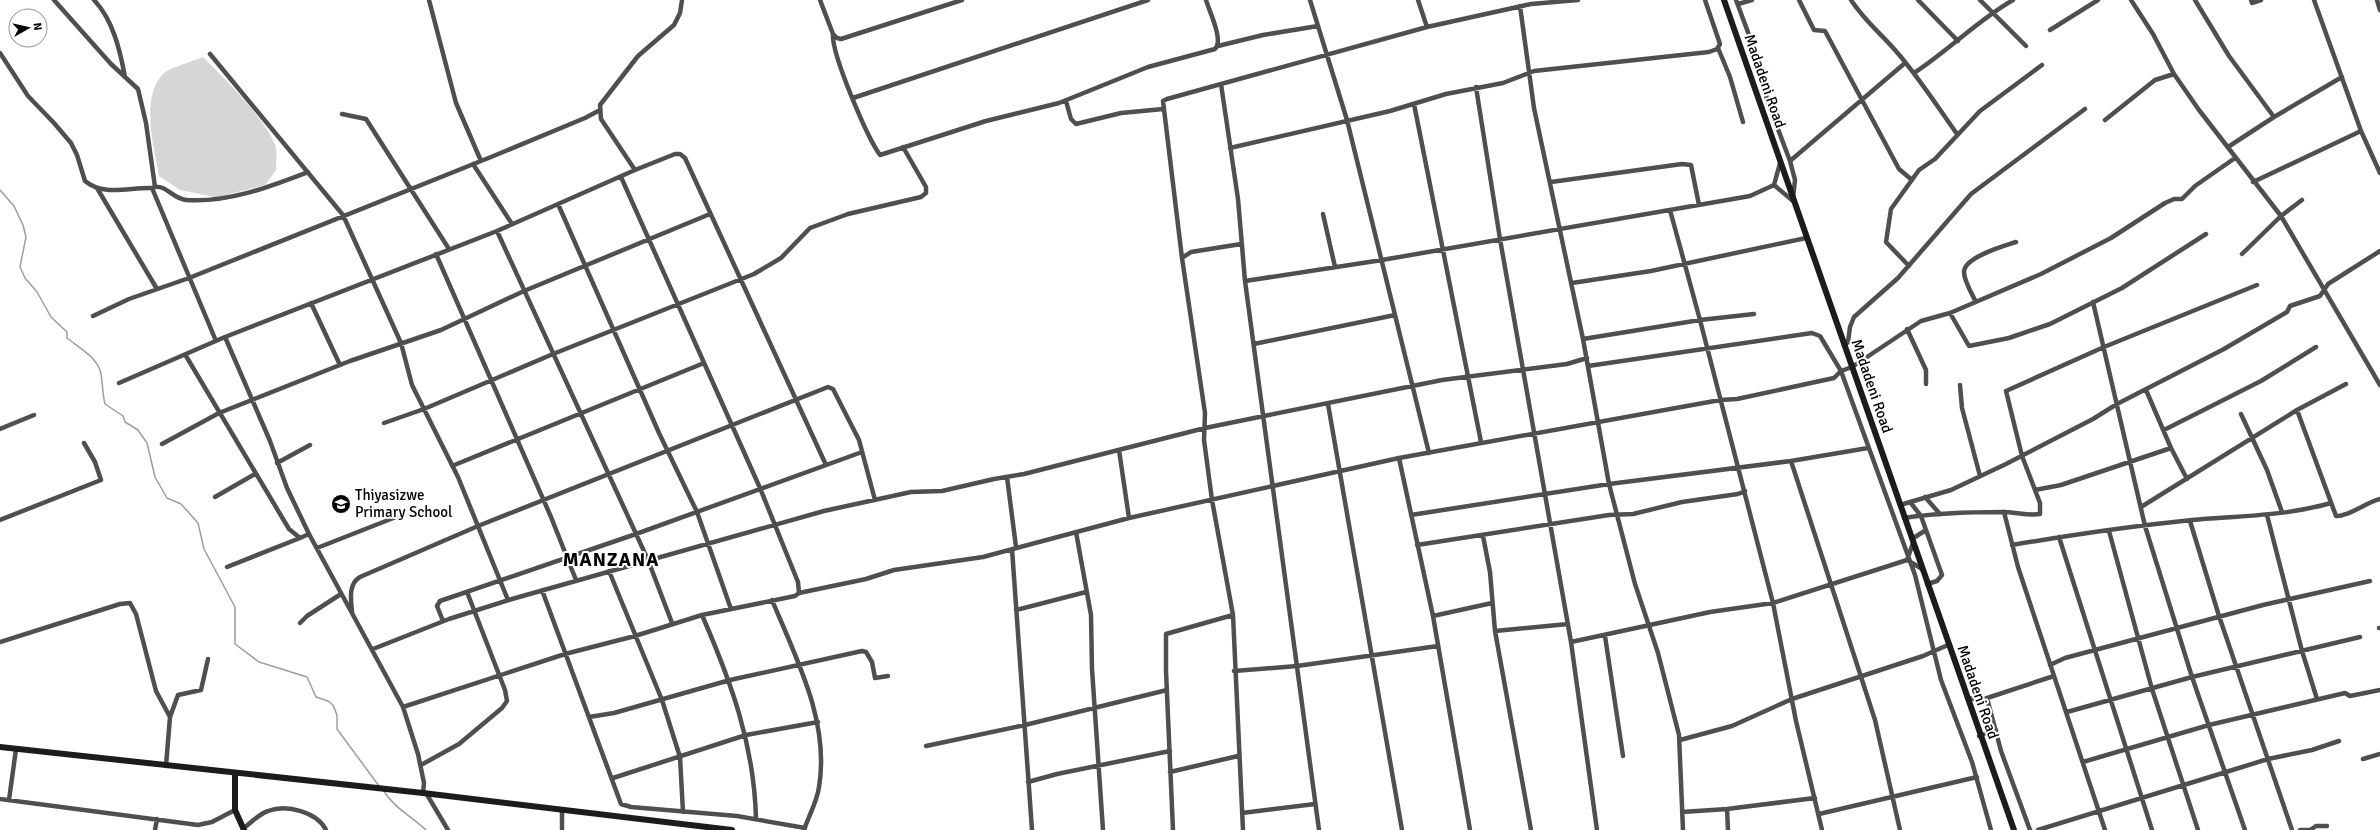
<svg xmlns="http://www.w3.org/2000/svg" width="2380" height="830" viewBox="0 0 2380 830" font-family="Signika,sans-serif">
  <rect width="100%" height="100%" fill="#fff"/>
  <path fill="#d6d6d6" d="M203,57C223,77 269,122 276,148C277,155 276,163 276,170L265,185L223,196L214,197L180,190L159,176C154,148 140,98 163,74C168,68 194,61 203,57Z"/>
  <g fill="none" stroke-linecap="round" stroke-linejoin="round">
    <path stroke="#9d9d9d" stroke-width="1.5" d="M0,190L14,206L23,225L26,237L20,267L25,278L37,292L51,317L67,332V338C78,347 94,355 100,370C103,380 102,393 105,404L123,416L125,422L138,430L147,443L155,477L167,498L181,504L198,523L204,549L235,607V644L259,662L307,677L316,697L328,701L333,705L337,715V729L379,786
      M383,790C395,809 410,815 426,830"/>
    <path stroke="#4f4f4f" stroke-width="4.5" d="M54,0L111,64L138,89L146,123L155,187
      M94,0C113,20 120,50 125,77
      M429,0L456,103L481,161
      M820,0L833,34L837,38L841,39L962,0
      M1310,0L1347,120L1429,453
      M1418,0L1427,27
      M1736,0L1762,70L1767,100L1790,161L1795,180L1793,198
      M1799,0L1814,30L1825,31L1899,169L1912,180
      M1851,0C1864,20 1880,33 1895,50C1918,76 1937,106 1957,134
      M1918,0L1958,41
      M1980,0L2026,46
      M2131,0L2153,34L2174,74L2199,110L2281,216L2380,385
      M2195,0L2229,56L2274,117
      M2251,0L2252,3L2261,0
      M2314,0L2361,131L2380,173
      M2377,0L2380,10
      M1738,4L1752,0
      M1520,6L1534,108L1583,339L1609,484L1635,584L1658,653L1679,735L1683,830
      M2050,30L2098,0
      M833,34C831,53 867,137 880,155L986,121L1059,103L1148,67L1215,49C1224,40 1209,11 1206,0
      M1218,46L1263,35L1318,26
      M1718,48L1730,77L1743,122
      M0,53L28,96L54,123L71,143L77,155L85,181C104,197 130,187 152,188L216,341
      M210,54L343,215L401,343L412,385L458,477L508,600
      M1914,73C1948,51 1978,20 2013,0
      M1221,84L1238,199L1245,281L1319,830
      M1476,87L1500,239L1571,642L1597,830
      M853,98L1148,0
      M1066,101L1071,119L1076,124L1121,113L1163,109
      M1414,104L1481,442
      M342,114L366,119L449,249
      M2105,120L2155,80L2174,74
      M2228,147L2274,117L2342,77
      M1230,148L1390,111L1446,94L1503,83L1534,71L1709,52L1717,49L1720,44L1705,0
      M1790,161L1905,63
      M473,164L512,224
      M635,170L675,154H680L685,158L826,465
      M1551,182L1682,164L1691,165L1699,205
      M2253,182L2361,131
      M1774,185L1793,201
      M1774,185L1780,163
      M154,187C167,185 173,199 186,200C228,203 269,187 308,172
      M97,188L157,289
      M558,204L659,433L697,512L731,609
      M1670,210L1700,320L1773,603L1796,721L1822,830
      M1323,214L1335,267
      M497,231L648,560L672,623
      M436,254L551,517L576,580
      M2242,254L2281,216L2302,200
      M1182,258L1191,252L1241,244
      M1909,266L1886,242L1891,209L1919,170L1935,159L1980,111L2042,65
      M1245,281L1382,260L1733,199L1750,196L1774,185
      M1572,283L1651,271L1806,238
      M1976,302C1972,294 1964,281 1964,272C1964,257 2004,246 2016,242
      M2093,302L2145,526L2192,677L2245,830
      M311,303L340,365
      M1950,313L1969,346L2009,338L2050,324L2122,288L2206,234
      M93,316L129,299L189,278L491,157L585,118L600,110
      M1907,329L1926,370V384
      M1583,339L1700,320L1754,314
      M1254,344L1395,315
      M1844,346L1848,342L1850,327L1854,317L1898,278L1971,194L2085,109
      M186,356L289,529L300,538L309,534
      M1588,366L1812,333L1820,336L1841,371L1915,575L1941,680L1972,762L1991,830
      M119,383L225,337
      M1960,385L1962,408L1980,476
      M2146,390L2171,448L2187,479
      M1328,404L1402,830
      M2297,410L2336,516C2348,517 2367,502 2380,499
      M2241,414L2267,470L2282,512
      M384,423L424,409L553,354L754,274L781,258L810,228L848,214L921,197L926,193V187L903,147
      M0,429L34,415
      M2164,430L2261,381L2316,347
      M162,444L219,413L350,361L441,330L524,291L710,214
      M1119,450L1129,518
      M1399,458L1433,616L1470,830
      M1791,461L1875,720L1900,830
      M277,463L310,445
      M452,466L704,363
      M1007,477L1016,547
      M2035,490L2061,485L2171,448
      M215,497L255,474
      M1925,497L1940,514
      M1910,502L1921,516L1942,575L1937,581L1927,584
      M1900,505L1951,490L2006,464L2093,419L2117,404L2224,349L2287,312L2290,306L2320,296L2328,284L2380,251
      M2141,507L2297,410L2346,384
      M2004,512L2018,567L2105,830
      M1411,515L1609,484L1791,461L1868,448
      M2267,515L2302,651L2317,699
      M1904,518C1936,513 1970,512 2003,512C2015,512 2028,516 2040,514V503L2022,456L2006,391L2104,347L2257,285
      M0,520L101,480L95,462L84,443
      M2190,521L2219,616L2292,830
      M2109,531L2152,689L2198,830
      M1076,532L1091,615L1092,669L1103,830
      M1483,536L1490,572L1495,631L1531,830
      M2059,537L2152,830
      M1912,539L1926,530
      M1417,545L1609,515L1633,514L1682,502L1738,494L1745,491
      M2012,545C2071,535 2132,526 2192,520C2238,516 2286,516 2331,503
      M317,548L396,517
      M1012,549L1032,830
      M1909,561L1922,569
      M227,567L300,538
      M609,571L662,700L680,757L683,812
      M542,590L621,804L631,807L737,816L805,828
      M799,593L866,579L894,570L983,557L1129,518L1399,458L1720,400L1737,399L1834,378L1841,371L1852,367L1921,321L1950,313L2041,274L2111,238L2165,203L2174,199H2182L2195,186L2235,158
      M772,600C796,658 830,722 819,787C817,802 809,815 804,830
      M1016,610L1086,592
      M352,612C351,600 348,584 360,577L478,526L828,387L833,389L859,440L875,500
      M702,615C731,682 754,744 756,818
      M1433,616L1492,603
      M443,621L437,606L440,601L636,534L862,452
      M300,623L307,616L341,594
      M2379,628H2380
      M1495,631L1568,624
      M1605,636L1623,756
      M0,642L120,604L130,603L136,614L156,691L170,717L166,766
      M1571,642L1710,612L1773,603L1907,560L1913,543
      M373,649L449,619L512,599L824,511L911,492L942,491L994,479L1024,474L1205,428L1264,416L1442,380L1567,364L1587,358
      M2050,665L2065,658L2263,605L2370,581
      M1234,671L1297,666L1438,646
      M1967,698L1981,700L2054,676
      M1987,698L2001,751L2030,830
      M403,707L565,654L635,636L702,615L795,596L799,593L798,582L760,488L621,177
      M2067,712L2192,677L2360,637
      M170,717L178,695L201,690L208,659
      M589,717L614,713L730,680L862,651L866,652L872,662L875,678L888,676
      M1979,736L1996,730
      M1680,740L1732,726L1792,699L1923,656L1948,645
      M926,746L1025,725L1167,690
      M2363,759L2380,754
      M2083,762L2209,725L2345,693L2350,696L2380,690
      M421,765L459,744L502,708L507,701L505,690L467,592
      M1170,772L1238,756
      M613,778L746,735L818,722
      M1028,782L1057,774L1170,751
      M423,793L424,783L418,754L403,707L309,534L287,488L270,441L225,337L497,231L635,170L601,119L600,105L638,56L674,25L680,13L682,0
      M426,793L448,830
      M0,799L198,825L212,822L235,810
      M9,800L16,749
      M1727,809L1728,830
      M1682,812L1727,809L1815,798
      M1242,813L1315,804
      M1819,814L1977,777
      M243,829C250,823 259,814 268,811C287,804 317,812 326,830
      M155,830L157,819
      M562,830V811
      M1173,830L1166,671V634L1233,615
      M1243,830L1233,615L1212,500L1204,440L1205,413L1182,258L1163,101L1167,99L1427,27L1531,4L1578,0
      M2038,830L2226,772L2268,759L2312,750L2339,741
      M2300,830H2310
      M2310,830L2316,826H2327"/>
    <path stroke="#1c1c1c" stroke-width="6" d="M1724,0L2014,830
      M0,747L423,793L732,830
      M235,774V810L244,830"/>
  </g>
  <defs>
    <g id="school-disc" transform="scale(1)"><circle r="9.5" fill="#000" stroke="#fff"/><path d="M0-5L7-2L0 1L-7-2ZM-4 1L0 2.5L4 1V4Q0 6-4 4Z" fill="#fff"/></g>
  </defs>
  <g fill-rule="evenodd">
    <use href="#school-disc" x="341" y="504"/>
  </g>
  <g text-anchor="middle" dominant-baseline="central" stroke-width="4" stroke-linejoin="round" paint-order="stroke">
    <g font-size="15" fill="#000" stroke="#fff">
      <text transform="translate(1765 81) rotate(71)">Madadeni Road</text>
      <text transform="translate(1872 386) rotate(71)">Madadeni Road</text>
      <text transform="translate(1978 692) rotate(71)">Madadeni Road</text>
    </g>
    <g font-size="15" fill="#000" stroke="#fff" text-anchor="start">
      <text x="355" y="495">Thiyasizwe<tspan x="355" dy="17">Primary School</tspan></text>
    </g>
    <g font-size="19" font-weight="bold" letter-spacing="1" fill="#000" stroke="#fff">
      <text x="611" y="560">MANZANA</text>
    </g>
  </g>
  <g transform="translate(28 28) rotate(82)"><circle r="19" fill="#ffffff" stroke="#999999"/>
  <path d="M0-3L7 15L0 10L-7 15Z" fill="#000000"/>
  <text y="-6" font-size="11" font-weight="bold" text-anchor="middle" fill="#000000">N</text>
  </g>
</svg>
